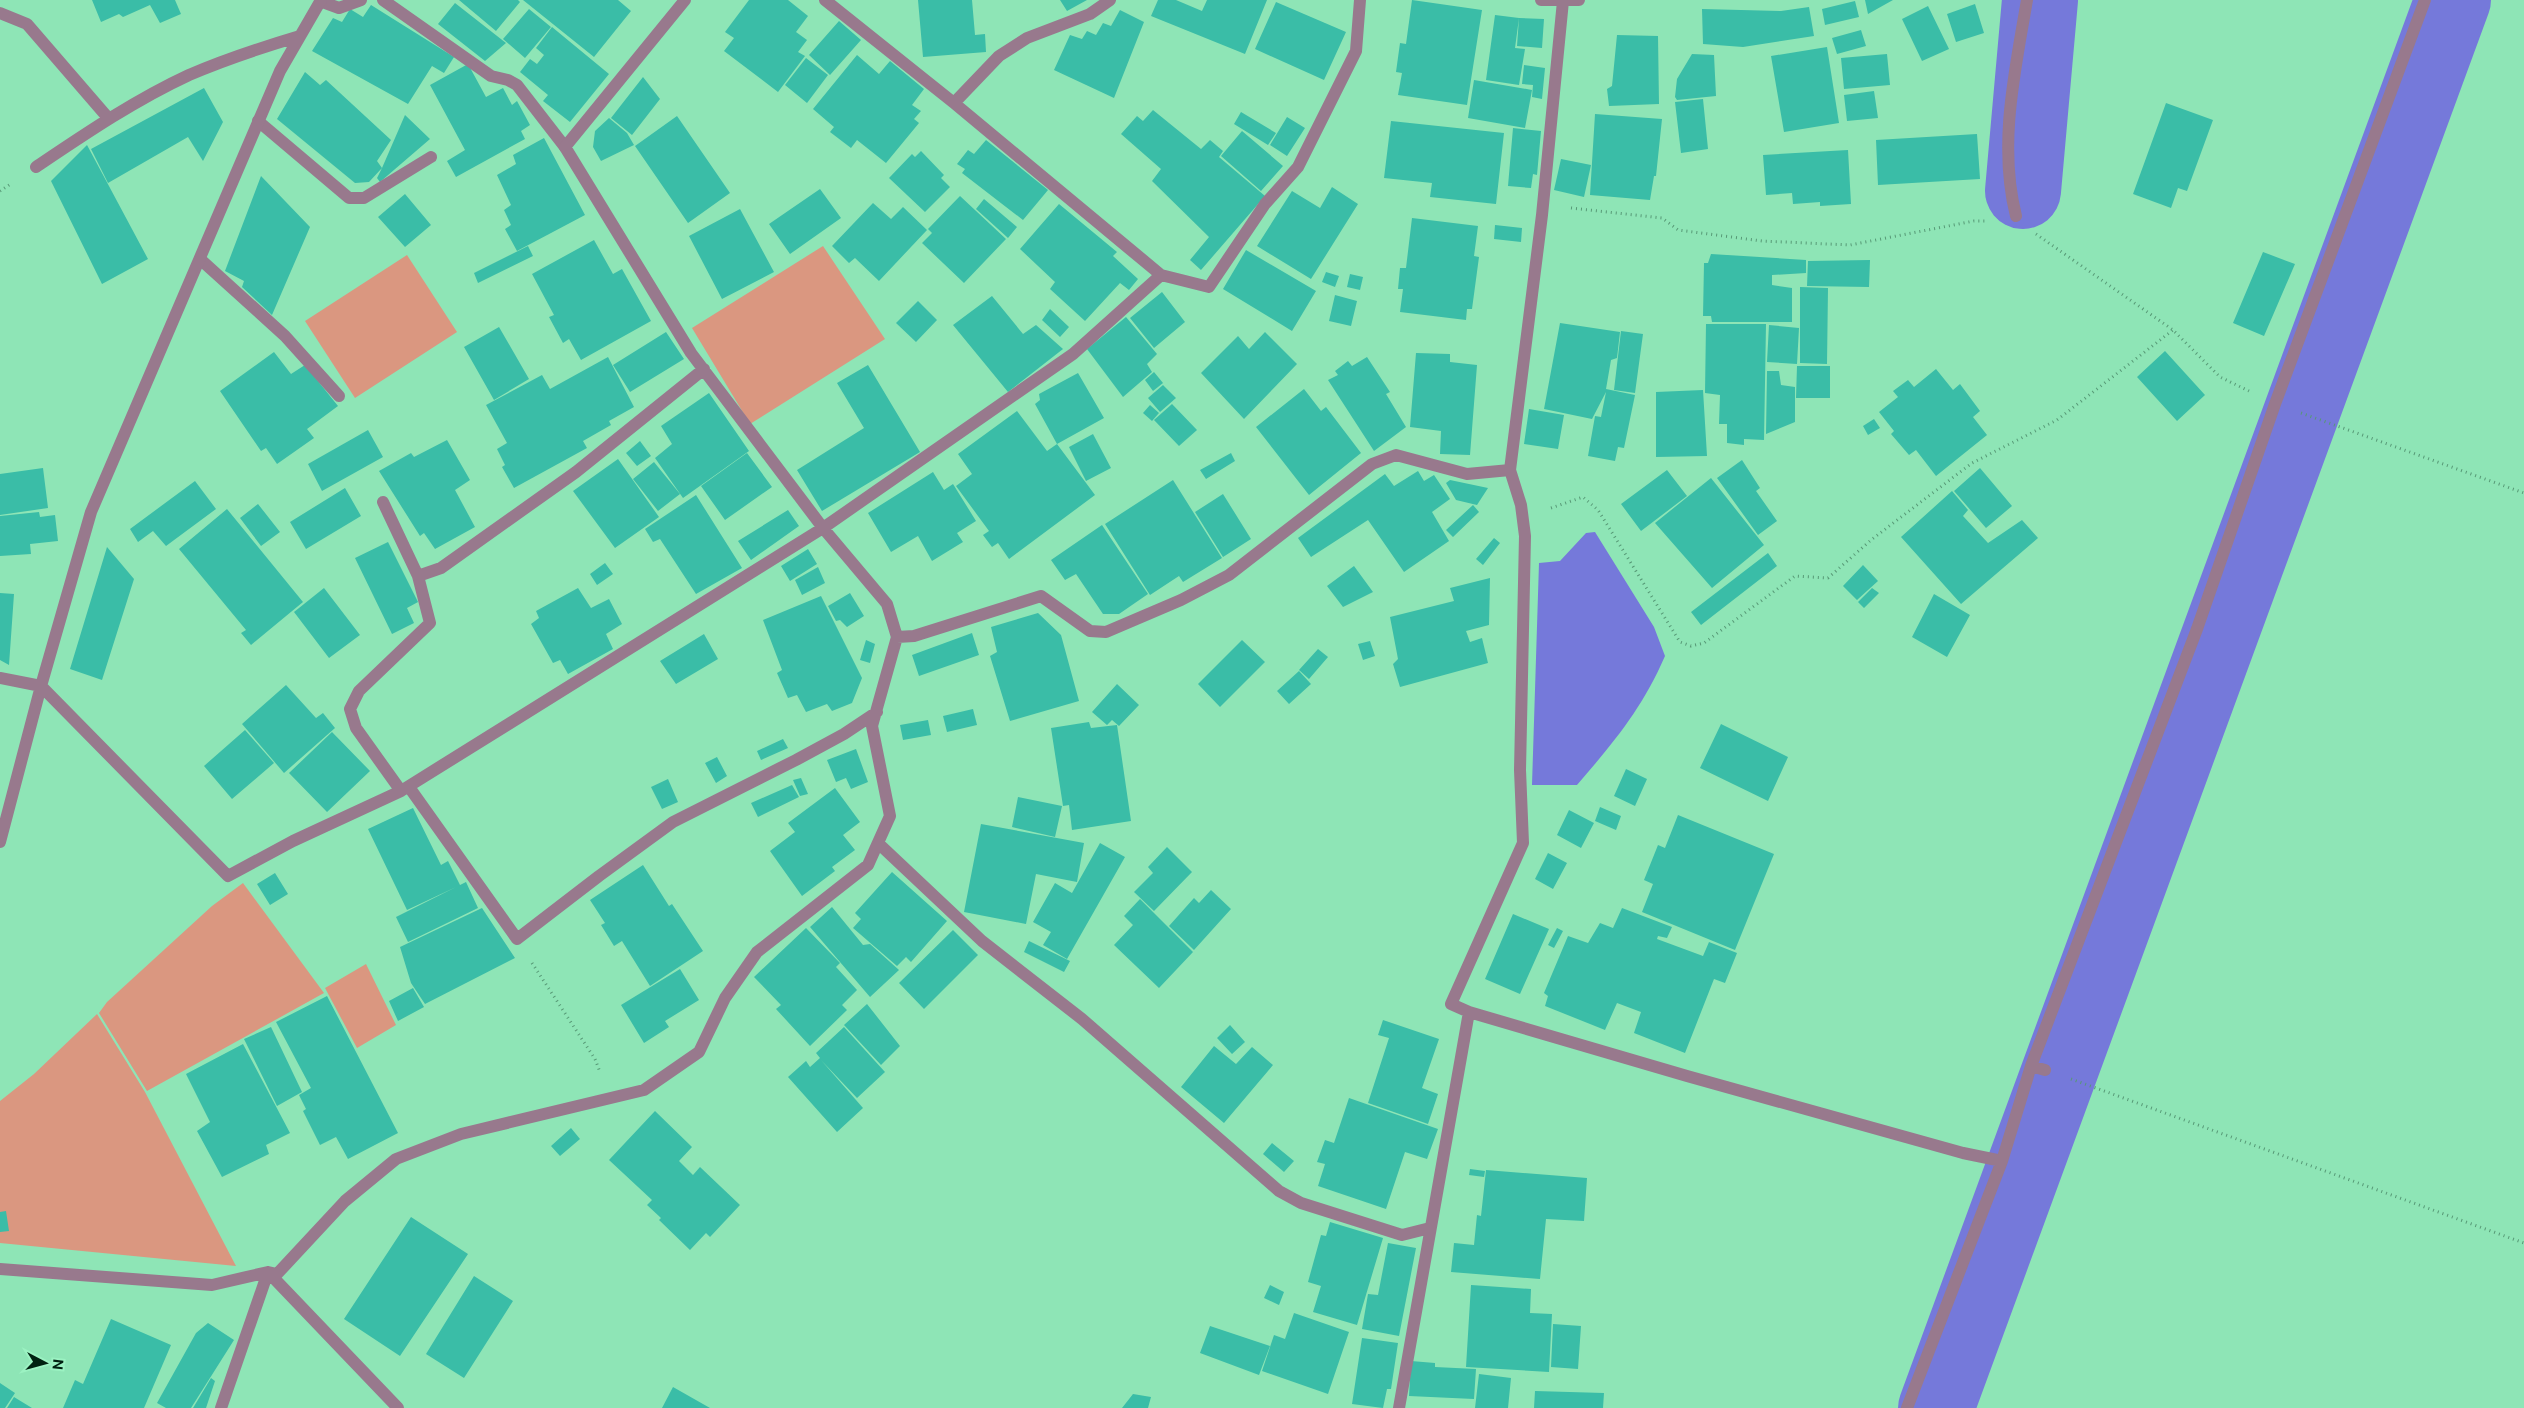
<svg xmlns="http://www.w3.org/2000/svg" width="2524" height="1408" viewBox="0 0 2524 1408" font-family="'Public Sans',sans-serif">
  <rect width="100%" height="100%" fill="#8ee5b6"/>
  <path fill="#da9780" d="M823,246L885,339L750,424L692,328Z
    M407,255L457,332L355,398L305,321Z
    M243,883L324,993L147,1091L99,1013L107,1002L212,906Z
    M366,964L396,1025L357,1048L325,988Z
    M97,1014L145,1092L236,1266L0,1243V1101L34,1074Z"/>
  <path fill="#7579da" d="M1595,532L1654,627L1665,656C1642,709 1614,742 1577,785H1532L1539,563L1560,561L1586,533Z"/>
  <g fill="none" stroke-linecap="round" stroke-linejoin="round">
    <path stroke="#7579da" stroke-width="76" d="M2023,191L2040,0
      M1936,1408L2453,0"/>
  </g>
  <path fill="#3abda7" d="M92,0H175L181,14L160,23L150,5L123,17L119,14L101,22Z
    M459,0H518L520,2L496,31Z
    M523,0H618L631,11L594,57Z
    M749,0H788L808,16L796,32L807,40L798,52L805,56L778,92L724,51L734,38L725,32Z
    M918,0H972L975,35L985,34L986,52L923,57Z
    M1060,0H1087L1067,11Z
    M1158,0H1176L1202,11L1207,0H1267L1245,54L1151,16Z
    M1412,0L1482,10L1467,105L1398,95L1402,73L1396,72L1400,43L1406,44Z
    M1865,0H1893L1868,14Z
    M1855,1L1859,17L1825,25L1822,9Z
    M1276,2L1346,32L1324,80L1255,49Z
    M455,3L506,43L485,61L438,24Z
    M1975,4L1984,33L1956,42L1947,14Z
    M371,5L454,57L444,73L432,66L408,104L312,51L333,18L342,22L350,9L363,17Z
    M1928,6L1949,49L1922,61L1902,19Z
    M1809,7L1814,36L1743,47L1703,44L1702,9L1781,11Z
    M529,9L551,27L525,58L503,39Z
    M1120,10L1144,22L1114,98L1054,70L1070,35L1082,39L1087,31L1096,35L1103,23L1111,26Z
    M1495,15L1519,18L1515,48L1525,49L1519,85L1486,80Z
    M1519,18L1544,19L1542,48L1517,46Z
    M839,21L861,40L830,75L809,55Z
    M552,27L609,74L570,122L543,101L548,95L520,72L530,59L537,64L544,55L536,48Z
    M1861,30L1866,46L1837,54L1832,38Z
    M1617,35L1658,36L1659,104L1609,106L1607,89L1612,86Z
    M1827,47L1839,123L1784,132L1771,56Z
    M1692,54L1714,55L1716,96L1677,100L1675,97L1677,79Z
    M1887,54L1890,85L1844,89L1841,58Z
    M857,55L879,74L890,61L924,89L912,105L921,111L914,119L919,123L886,163L857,140L851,148L830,132L834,127L813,109Z
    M806,58L828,75L807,103L785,85Z
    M468,64L486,97L503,88L512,105L517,101L530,125L521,131L525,139L456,177L447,161L465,150L430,85Z
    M1524,65L1545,68L1542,99L1532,97L1533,85L1522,84Z
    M305,72L320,85L326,80L391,140L377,161L382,168L405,115L430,139L380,182L377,178L382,168L369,182L355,183L277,119Z
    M643,77L660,99L632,135L611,118Z
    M1474,80L1532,90L1525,128L1468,118Z
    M204,88L223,122L203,161L188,137L108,183L91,149Z
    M1874,91L1878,118L1847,121L1844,95Z
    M1703,99L1708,149L1681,153L1675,102Z
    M2166,103L2213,120L2187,191L2178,188L2171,208L2133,194Z
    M1153,110L1201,149L1210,140L1223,151L1219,157L1265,196L1201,270L1190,260L1209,237L1152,181L1161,169L1121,134L1137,116L1143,121Z
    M1241,112L1276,133L1268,145L1234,124Z
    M1595,114L1662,119L1656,176H1654L1650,200L1590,195Z
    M677,116L730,193L688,223L635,146Z
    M1287,117L1305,128L1287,156L1270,145Z
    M609,118L627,133L634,145L601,161L593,147L595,131Z
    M1391,121L1504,133L1496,204L1430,197L1432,183L1384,178Z
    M1513,128L1541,131L1537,175L1533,174L1531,188L1508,186Z
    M1242,131L1283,166L1261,191L1221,156Z
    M1977,134L1980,179L1878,185L1876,140Z
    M544,138L585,215L517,251L505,229L511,225L504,210L511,205L497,175L516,164L513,155Z
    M986,140L1048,190L1023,220L962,173L965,169L957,164L968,150L974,154Z
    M87,145L148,259L102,284L51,181Z
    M1848,150L1851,204L1820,206V202L1793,204L1792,193L1766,195L1763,155Z
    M921,151L944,175L941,178L950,187L925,212L889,178L912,154L915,157Z
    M1561,159L1591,165L1584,197L1554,190Z
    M261,176L310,227L272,315L242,287L244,281L225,271Z
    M1332,187L1358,204L1311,279L1257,246L1292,191L1320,208Z
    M820,189L841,218L790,254L769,224Z
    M405,194L431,225L405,247L378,217Z
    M960,196L1006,239L964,283L922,243L932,233L928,229Z
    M984,199L1017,227L1008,238L976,209Z
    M873,203L891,219L903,207L927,230L879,281L855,258L849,263L832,246Z
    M1059,204L1117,252L1113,256L1138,279L1129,290L1120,283L1085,321L1050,289L1055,282L1020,249Z
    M740,209L774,272L722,299L689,236Z
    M1412,218L1478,226L1474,256L1479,257L1472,309H1467L1466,320L1400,312L1403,289H1398L1400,268H1406Z
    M1495,225L1522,228L1521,242L1494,239Z
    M594,240L613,274L622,269L651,321L581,360L569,339L563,343L549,317L554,315L532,274Z
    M528,246L533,256L478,283L474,273Z
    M1246,250L1316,291L1292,331L1223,289Z
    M2263,252L2295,264L2264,336L2233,323Z
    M1711,254L1806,260V273L1772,275V285L1792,288V322H1712L1711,316H1703L1704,263H1708Z
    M1870,260L1869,287L1807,286L1808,261Z
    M1326,272L1339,276L1335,287L1322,282Z
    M1350,274L1363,277L1360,290L1347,287Z
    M1800,287L1828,288L1827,364L1800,363Z
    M1162,292L1185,322L1154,348L1130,318Z
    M1335,295L1357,301L1351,326L1329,321Z
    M992,296L1023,334L1036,325L1063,349L1008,392L953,325Z
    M918,301L937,320L916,342L896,323Z
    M1050,309L1069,327L1060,337L1042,320Z
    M1126,317L1157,354L1147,364L1152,372L1123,397L1087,349Z
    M1560,323L1620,332L1617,358L1611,360L1606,389L1635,395L1624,448L1618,447L1615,461L1588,456L1595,416L1601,417L1606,392L1592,419L1544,409Z
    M1706,324H1766L1764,440L1744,439V445L1727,443V424H1719L1720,395L1705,393Z
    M1769,325L1799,328L1797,364L1767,362Z
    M499,327L529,379L494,400L464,347Z
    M1621,331L1643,334L1635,393L1614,390Z
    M666,332L684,359L630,392L613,365Z
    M1265,332L1297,364L1244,419L1201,373L1238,336L1249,349Z
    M2165,351L2205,395L2177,421L2137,377Z
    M274,352L291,374L305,365L338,406L307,429L314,438L277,464L266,448L261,451L220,391Z
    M1416,353L1450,354V362L1477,365L1470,455L1440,454L1441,431L1410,427Z
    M608,357L634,407L609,421L611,425L583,441L587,448L514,488L502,467L505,465L497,449L507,443L486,405L542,375L550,389Z
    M1367,357L1390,392L1386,394L1406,427L1374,451L1328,380L1338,375L1335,371L1348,361L1352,366Z
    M868,365L920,452L822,511L797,470L864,428L837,383Z
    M1797,366H1830V398H1796Z
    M1936,369L1953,390L1960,384L1980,411L1973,417L1987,435L1936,476L1916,450L1909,455L1891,434L1894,431L1879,412L1898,397L1893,391L1908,380L1914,387Z
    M1767,371H1779L1781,385L1795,387V422L1766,434Z
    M1154,372L1163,383L1153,391L1145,380Z
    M1078,373L1104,418L1057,444L1035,404L1040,400L1039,394Z
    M1163,385L1176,398L1160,412L1148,398Z
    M1304,389L1321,411L1326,407L1361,453L1309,495L1256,427Z
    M1703,390L1707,456L1656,457V392Z
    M709,393L749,451L683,498L655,458L672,444L661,426Z
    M1172,404L1197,430L1179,446L1154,420Z
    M1150,405L1159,413L1152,421L1143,413Z
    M1529,409L1564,415L1558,449L1524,444Z
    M1017,411L1047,451L1057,444L1095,495L1009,559L998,543L992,547L983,535L989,531L956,486L972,474L958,454Z
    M1874,419L1880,428L1868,435L1863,426Z
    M368,430L383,457L322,491L308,464Z
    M1093,434L1111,468L1086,481L1069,447Z
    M447,440L470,480L455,490L475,527L435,549L424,533L420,536L379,471L411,453L414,457Z
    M640,441L651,456L637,466L626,453Z
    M747,453L772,487L725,520L701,486Z
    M1231,453L1235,461L1206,479L1200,470Z
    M618,459L659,517L615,548L573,491Z
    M1742,460L1760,488L1756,491L1777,521L1758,535L1717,478Z
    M654,462L680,494L658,511L633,479Z
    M43,468L48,508L0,515V474Z
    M1980,468L2012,506L1986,528L1954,491Z
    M1667,470L1687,496L1641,531L1621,504Z
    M1418,471L1424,481L1434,475L1450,499L1432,512L1449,541L1404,572L1368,520L1311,557L1298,538L1385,474L1394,486Z
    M933,472L944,490L953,484L976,521L957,533L963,542L932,561L918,536L891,552L868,513Z
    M1711,478L1764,545L1712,588L1655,523Z
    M1173,480L1222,558L1183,582L1179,576L1150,595L1105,524Z
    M1450,480L1488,488L1477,505L1456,500L1446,483Z
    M195,481L216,509L166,546L153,531L138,542L130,529Z
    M345,488L361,516L306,549L290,522Z
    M1952,491L1968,510L1963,516L1988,543L2022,520L2038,538L1961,604L1901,537Z
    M1223,494L1251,539L1223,557L1195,512Z
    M696,495L742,568L696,594L660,539L653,542L645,529Z
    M258,504L280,532L261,546L240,518Z
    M1473,505L1479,512L1453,537L1446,530Z
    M227,509L303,602L251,645L241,633L246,630L179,549Z
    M788,510L799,526L751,560L738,541Z
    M39,512L40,517L55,515L58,541L30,544L31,554L0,556V516Z
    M1102,525L1148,594L1119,614H1103L1076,574L1065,580L1051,560Z
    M1494,538L1500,543L1483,565L1476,559Z
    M388,542L418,602L407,608L414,623L392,634L355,558Z
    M107,547L134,579L102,680L70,669Z
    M808,549L817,564L790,581L781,566Z
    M1768,553L1777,566L1701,625L1691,612Z
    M605,563L613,574L597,585L590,574Z
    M1863,565L1878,581L1857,600L1843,586Z
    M1354,566L1373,592L1343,607L1327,586Z
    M818,567L825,583L802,595L795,580Z
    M1490,578L1489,625L1466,631L1470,642L1482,638L1488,663L1400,687L1393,664L1398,659L1390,617L1454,601L1450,588Z
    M324,588L360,635L329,658L294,612Z
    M578,588L591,608L609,599L622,624L606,634L613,649L568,674L560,660L553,663L531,624L539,618L536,611Z
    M1872,588L1879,593L1864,608L1858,602Z
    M0,593L14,594L9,665L0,660Z
    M850,593L864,616L847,627L840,620L836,621L828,606Z
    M1934,594L1970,615L1947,657L1912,637Z
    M821,596L862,678L852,703L832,711L827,704L806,712L797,695L788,698L777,673L782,670L763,620Z
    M1038,613L1061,635L1079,701L1010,721L990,656L997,652L991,627Z
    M972,633L979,655L919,676L912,655Z
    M704,634L718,659L676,684L660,661Z
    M866,640L875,644L870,663L860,660Z
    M1242,640L1265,662L1220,707L1198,684Z
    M1370,641L1375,656L1363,660L1358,644Z
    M1318,649L1328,657L1309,679L1299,670Z
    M1299,671L1311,684L1289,704L1277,691Z
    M1117,684L1139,705L1119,726L1112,720L1107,725L1092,712Z
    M286,685L316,718L323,713L335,728L284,773L242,724Z
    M973,709L977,725L947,732L943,716Z
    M928,720L931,735L903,740L900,725Z
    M1089,722L1091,728L1117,725L1131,821L1072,830L1069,805L1063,806L1051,728Z
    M1721,724L1788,757L1768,801L1700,768Z
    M245,730L274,763L232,799L204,766Z
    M332,732L370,771L327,812L289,773Z
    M783,739L788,748L761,760L757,751Z
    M856,749L868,782L851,789L846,778L836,782L827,760Z
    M717,757L727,776L716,783L705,763Z
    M1626,769L1647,779L1635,806L1614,796Z
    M801,778L808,794L800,796L793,780Z
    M668,779L678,802L662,809L651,787Z
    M792,785L799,797L758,817L751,803Z
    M835,788L860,822L843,835L855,850L832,867L835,871L802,896L770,851L795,832L788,823Z
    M1018,797L1062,806L1055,837L1012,827Z
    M1600,807L1621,816L1616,830L1595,821Z
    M413,808L441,865L448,861L460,885L466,882L478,908L408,942L396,917L456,887L407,910L368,829Z
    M1569,810L1594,823L1581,848L1557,835Z
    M1678,815L1774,854L1735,950L1642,912L1653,884L1644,880L1658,845L1665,848Z
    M981,824L1084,843L1077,882L1036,874L1026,924L964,912Z
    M1100,843L1125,857L1067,959L1043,945L1051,932L1033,922L1055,883L1072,893Z
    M1167,847L1192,872L1154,911L1134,892L1153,873L1148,867Z
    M1548,853L1567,863L1553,889L1535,879Z
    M643,865L669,906L672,904L703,951L650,986L622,941L614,946L601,925L605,923L590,900Z
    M892,872L947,921L911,962L906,957L897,966L853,928L861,919L855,913Z
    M275,873L288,894L270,905L257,884Z
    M1211,890L1231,909L1194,950L1169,926L1194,898L1199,903Z
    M1140,899L1193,952L1159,988L1114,945L1133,925L1124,916Z
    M832,907L863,945L870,944L899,970L870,997L810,927Z
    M482,908L515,958L425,1004L411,983L400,947Z
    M1622,908L1672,927L1667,938L1658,936L1657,939L1703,956L1709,942L1737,953L1725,983L1714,979L1685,1053L1634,1033L1641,1012L1617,1003L1605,1030L1545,1006L1548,996L1544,993L1568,936L1588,943L1600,923L1613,928Z
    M1513,914L1549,929L1520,994L1485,979Z
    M806,928L840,963L836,967L857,990L842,1005L847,1010L810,1046L776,1009L781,1005L754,977Z
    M1557,928L1563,931L1554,948L1548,945Z
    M953,930L978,955L924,1009L899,983Z
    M1029,941L1070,961L1064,972L1024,952Z
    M680,969L699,1000L665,1021L669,1027L644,1043L621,1005Z
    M413,988L424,1007L398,1021L389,1001Z
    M327,996L398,1133L348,1159L336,1137L320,1145L303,1111L306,1109L299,1095L311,1088L276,1022Z
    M867,1004L900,1046L881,1065L844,1025Z
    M1383,1020L1439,1039L1422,1088L1438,1094L1428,1124L1368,1103L1389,1038L1378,1035Z
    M1230,1025L1245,1042L1232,1054L1217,1038Z
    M271,1027L302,1092L277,1106L244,1039Z
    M844,1027L885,1072L857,1098L821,1060L863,1108L837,1132L788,1077L806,1061L810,1067L820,1058L816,1053Z
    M243,1044L290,1133L266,1145L269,1154L222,1177L197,1131L210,1122L186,1074Z
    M1214,1046L1236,1064L1252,1047L1273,1065L1224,1123L1181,1087Z
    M1349,1098L1438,1129L1427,1159L1405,1152L1386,1209L1318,1186L1325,1164L1317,1162L1325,1140L1334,1143Z
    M655,1111L692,1147L679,1161L693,1175L700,1167L740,1205L710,1237L706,1233L690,1250L659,1220L661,1218L647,1205L652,1200L609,1160Z
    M571,1128L580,1139L560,1156L551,1146Z
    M1272,1143L1294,1161L1284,1172L1263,1154Z
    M1470,1169L1485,1171L1484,1177L1469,1175Z
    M1486,1170L1587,1178L1584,1221L1546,1219L1540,1279L1451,1272L1454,1243L1474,1245L1477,1215L1481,1216Z
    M6,1211L9,1231L0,1232V1212Z
    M411,1217L468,1254L400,1356L344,1319Z
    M1330,1222L1383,1238L1357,1325L1313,1312L1321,1286L1308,1282L1321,1235L1326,1236Z
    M1388,1243L1416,1248L1399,1336L1362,1329L1368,1294L1378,1295Z
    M474,1276L513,1301L464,1378L426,1354Z
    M1270,1285L1284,1292L1279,1305L1264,1298Z
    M1471,1285L1531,1289L1530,1313L1552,1314L1549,1372L1466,1367Z
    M1294,1313L1349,1332L1328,1394L1262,1371L1274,1335L1285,1339Z
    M111,1319L171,1345L144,1408H63L75,1380L83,1384Z
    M208,1323L234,1340L191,1408H166L157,1403L196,1333Z
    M1553,1324L1581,1326L1578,1369L1551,1367Z
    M1210,1326L1270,1346L1259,1375L1200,1353Z
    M1362,1338L1398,1343L1391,1389H1387L1383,1408L1352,1404Z
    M1411,1361L1435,1363V1367L1476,1369L1474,1399L1409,1396Z
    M1479,1374L1511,1378L1508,1408H1475Z
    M211,1378L215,1381L206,1408H193Z
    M0,1383L15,1393L5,1408H0Z
    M673,1387L710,1408H662Z
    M1535,1391L1604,1393L1603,1408H1534Z
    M1133,1394L1151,1397L1148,1408H1122Z
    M14,1397L32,1408H7Z"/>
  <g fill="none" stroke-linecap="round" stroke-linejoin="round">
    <path stroke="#579976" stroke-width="3" stroke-dasharray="1 4" stroke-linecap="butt" d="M0,191L12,183
      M1571,208L1662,218L1678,230L1762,241L1850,245L1974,221H1987
      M2036,234L2173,330L2220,377L2249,391
      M2301,413L2524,493
      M1551,508L1583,497L1598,510L1680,642L1691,646L1704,643L1795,576L1828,578L1871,540L1972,463L2057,420L2173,330
      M532,963L595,1059L600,1072
      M2071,1079L2524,1243"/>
    <path stroke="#98798d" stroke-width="12" d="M383,0L491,76L508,80L517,85L565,147
      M320,1L339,8L361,0
      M258,121L349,198H364L431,157
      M200,259L285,336L339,396"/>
    <path stroke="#98798d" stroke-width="12" d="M1541,0H1579
      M1563,1L1542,215L1510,470L1521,505L1525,536L1520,770L1523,843L1451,1004L1469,1012L1687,1076L1963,1153L2002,1161
      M0,13L27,24L109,119
      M954,103L999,56L1027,38L1090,14L1110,0
      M36,167C85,134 135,100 189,75C226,59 263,47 300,36
      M2016,216C1998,145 2015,71 2027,0
      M1161,275L1209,287L1265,204L1298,167L1356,51L1360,0
      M383,502L418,576L430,623L359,691L350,709L356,728L401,791
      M418,576L441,568L576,472L704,369
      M897,637L914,636L1041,596L1090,631L1106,632L1181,600L1229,575L1372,464L1396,455L1467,474L1510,470
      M0,678L41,686L228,876L293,841L401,791L823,528L1073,354L1161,275L954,103L825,0
      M409,787L517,939L599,876L673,822L796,760L844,734L877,712
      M0,842L41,686L91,512L280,71L321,0
      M878,843L982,941L1082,1019L1279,1191L1301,1203L1402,1235L1430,1228
      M2031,1066L2045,1070
      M0,1269L212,1285L268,1272L398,1408
      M221,1408L268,1272L277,1274L345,1201L396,1159L461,1134L644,1090L699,1052L725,998L757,952L868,865L890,816L872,726L897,637L887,604L823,528L691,353L565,147L685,0
      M1399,1408L1469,1012
      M1907,1408L2002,1161L2031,1066L2197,629L2275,404L2425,0"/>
  </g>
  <g transform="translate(45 1363) rotate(96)" stroke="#9bf2c2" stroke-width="4" paint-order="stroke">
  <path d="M0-4L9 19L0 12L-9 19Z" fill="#002111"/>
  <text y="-8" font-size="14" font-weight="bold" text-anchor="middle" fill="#002111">N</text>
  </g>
</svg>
